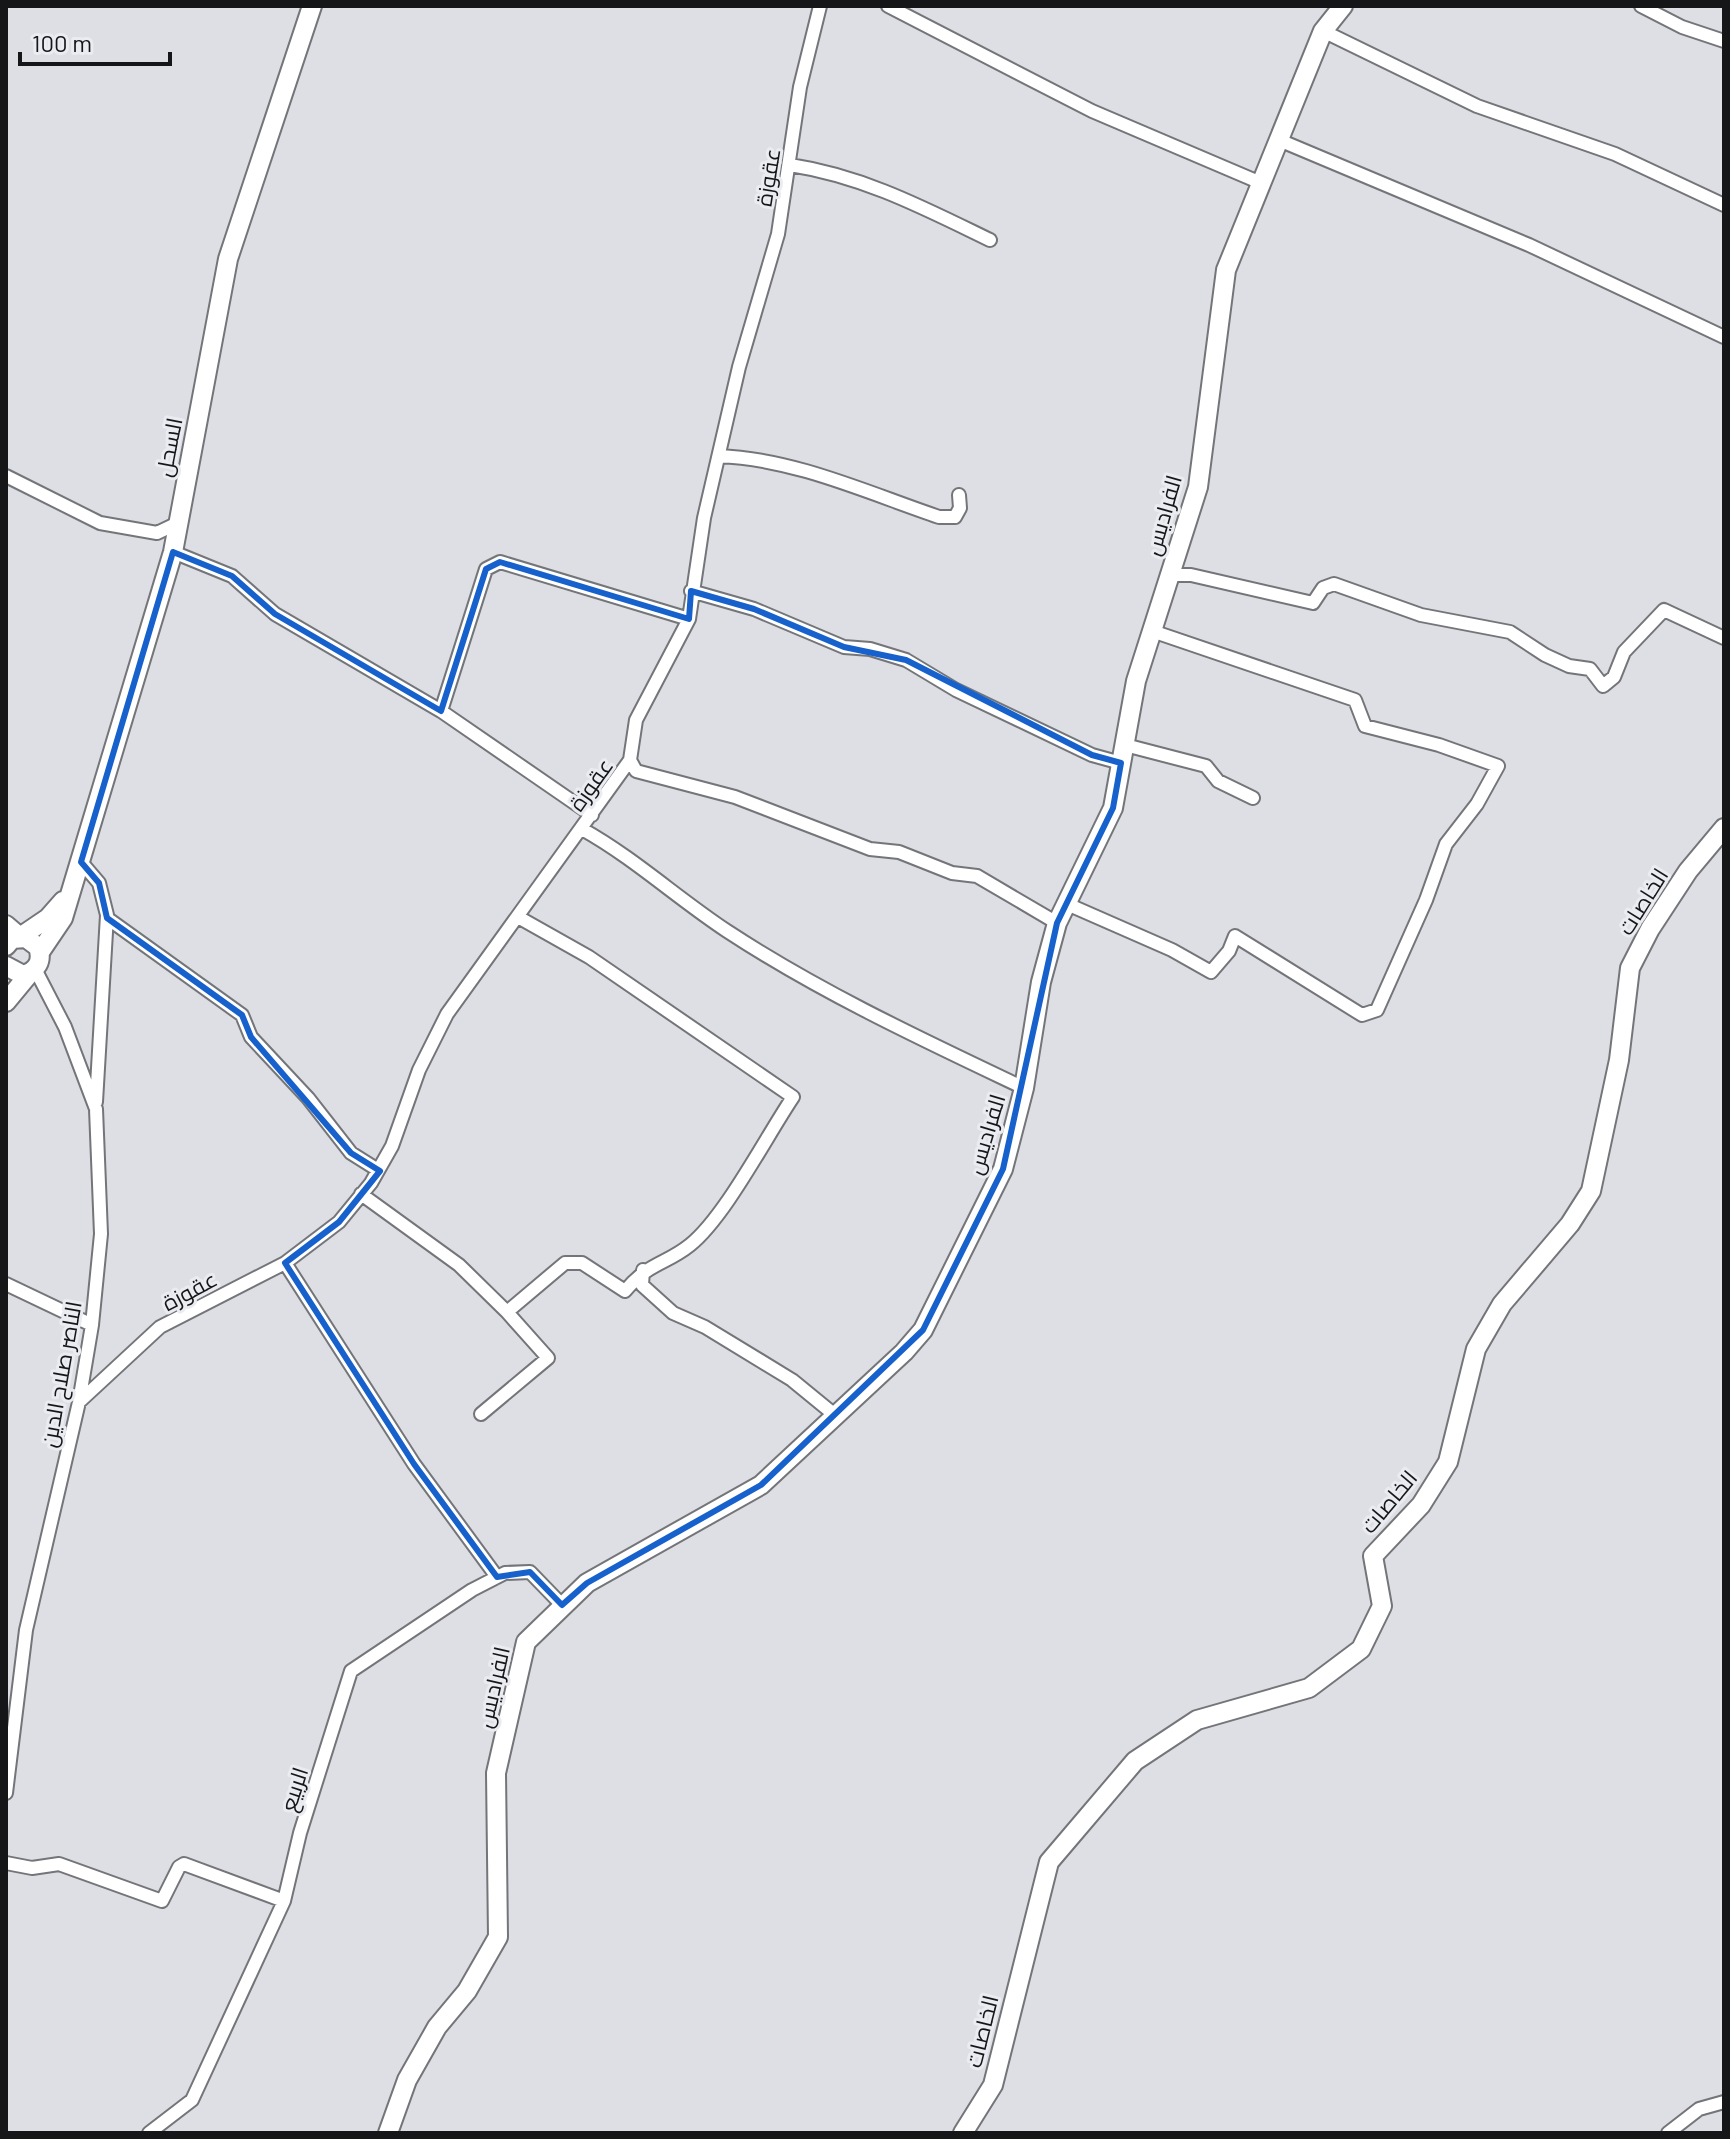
<svg xmlns="http://www.w3.org/2000/svg" width="1730" height="2139" viewBox="0 0 1730 2139" font-family="Barlow,Cairo,sans-serif">
  <rect width="100%" height="100%" fill="#dddfe4"/>
  <g fill="none" stroke-linecap="round" stroke-linejoin="round">
    <g stroke="#737579" stroke-width="16">
      <path id="street" d="M888,6L1092,111L1261,183
        M1641,6L1682,27L1724,41
        M1323,31L1477,106L1615,154L1724,205
        M1279,140L1529,245L1724,337
        M790,165C863,176 924,208 990,240
        M719,456C795,459 868,493 939,517H955L960,508L959,495
        M6,476L100,523L157,533L178,523
        M173,552L232,576L275,614L441,711
        M1170,575H1191L1313,603L1323,588L1334,584L1421,615L1510,632L1545,655L1569,666L1590,669L1603,686L1614,677L1624,652L1664,610L1724,638
        M691,591L754,609L844,647L870,649L906,660L956,690L1092,755L1121,763
        M1125,745L1206,766L1218,781L1253,798
        M630,760L636,771L735,797L870,849L899,852L952,873L977,876L1057,923
        M592,815L441,711L486,569L500,562L689,619
        M582,829C634,858 677,898 727,931C820,992 923,1040 1024,1088
        M81,862L99,883L107,915L96,1102
        M1067,904L1172,950L1211,972L1229,951L1235,936L1362,1015L1377,1010L1426,900L1446,844L1477,804L1498,766L1439,745L1365,726L1355,700L1152,631
        M107,918L242,1015L251,1037L308,1098L351,1153L378,1170
        M361,1194L459,1265L507,1312L565,1263H582L625,1291C649,1262 665,1265 690,1245C725,1217 766,1137 793,1097L589,957L518,917
        M285,1263L414,1464L497,1577
        M643,1270L642,1285L673,1313L705,1327L792,1380L836,1416
        M6,1284L92,1325
        M79,1402L160,1327L285,1263L339,1222L371,1183L392,1146L419,1070L447,1014L630,760L636,720L689,619L704,518L739,367L778,234L800,87L820,6
        M481,1414L548,1358L507,1312
        M6,1793L26,1630L79,1402L92,1325L101,1234L96,1109L65,1027L35,969
        M6,1863L32,1868L59,1864L162,1901L179,1867L184,1864L284,1901
        M149,2133L192,2100L284,1901L300,1833L351,1671L472,1590L505,1573L530,1572L562,1605
        M1668,2133L1699,2109L1724,2102"/>
    </g>
    <g stroke="#737579" stroke-width="22">
      <path id="secondary" d="M6,925L20,937L48,918L63,901
        M6,946L12,939L26,938L38,947C43,961 37,971 23,975L6,966
        M40,952L63,918L173,552L228,259L312,6
        M6,1002L30,973
        M388,2133L407,2080L437,2027L467,1991L498,1937L496,1773L526,1642L587,1583L761,1485L904,1352L923,1330L1003,1169L1024,1088L1041,982L1057,923L1113,808L1136,681L1198,487L1226,270L1323,31L1343,6
        M963,2133L993,2085L1049,1862L1135,1761L1197,1720L1309,1688L1361,1649L1382,1606L1373,1556L1421,1505L1448,1462L1476,1349L1502,1304L1570,1224L1591,1191L1619,1060L1630,968L1650,929L1688,871L1724,828"/>
    </g>
    <use href="#street" stroke="#fff" stroke-width="12"/>
    <use href="#secondary" stroke="#fff" stroke-width="18"/>
  </g>
  <path fill="none" stroke="#1761cc" stroke-width="6" stroke-linejoin="round" d="M173,552L232,576L275,614L441,711L486,569L500,562L689,619L691,591L754,609L844,647L906,660L1092,755L1121,763L1113,808L1057,923L1003,1169L923,1330L761,1485L587,1583L562,1605L530,1572L497,1577L414,1464L285,1263L339,1222L380,1171L351,1153L251,1037L242,1015L107,918L99,883L81,862Z"/>
  <g text-anchor="middle" dominant-baseline="central" stroke-width="6" stroke-linejoin="round" paint-order="stroke">
    <g font-size="22" fill="#151617" stroke="#eaecf2">
      <text transform="translate(767 177) rotate(-81)">عقوزة</text>
      <text transform="translate(168 447) rotate(-79)">السحل</text>
      <text transform="translate(1162 515) rotate(-74)">الفراديس</text>
      <text transform="translate(590 784) rotate(-55)">عقوزة</text>
      <text transform="translate(1642 901) rotate(-58)">الخاصات</text>
      <text transform="translate(985 1134) rotate(-73)">الفراديس</text>
      <text transform="translate(189 1290) rotate(-28)">عقوزة</text>
      <text transform="translate(60 1374) rotate(-80)">الناصر صلاح الدين</text>
      <text transform="translate(1388 1501) rotate(-50)">الخاصات</text>
      <text transform="translate(492 1687) rotate(-77)">الفراديس</text>
      <text transform="translate(293 1789) rotate(-72)">الربيع</text>
      <text transform="translate(981 2031) rotate(-76)">الخاصات</text>
    </g>
  </g>
  <rect width="1730" height="2139" fill="none" stroke="#151617" stroke-width="16"/>
  <path d="M20 52v12h150v-12" fill="none" stroke="#151617" stroke-width="4"/>
  <text x="32" y="52" font-size="24" fill="#151617" stroke="#eaecf2" stroke-width="6" paint-order="stroke">100 m</text>
</svg>
